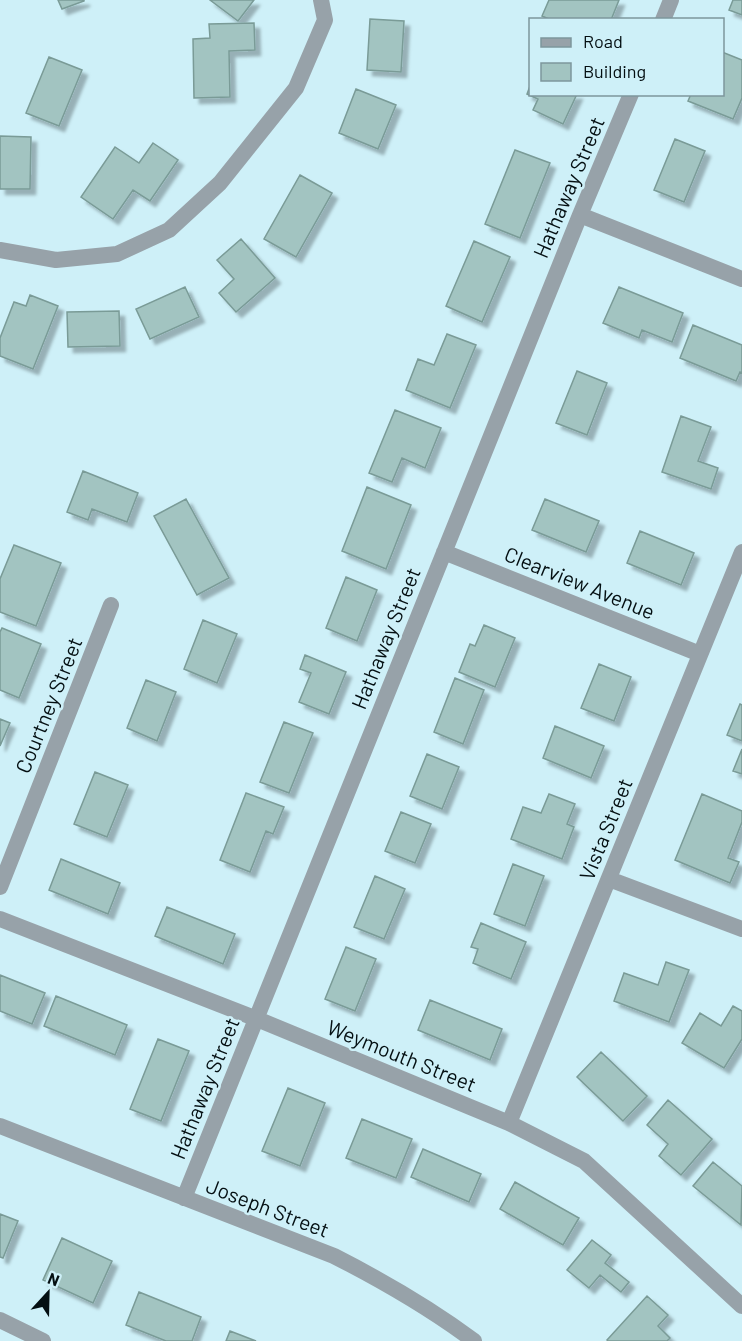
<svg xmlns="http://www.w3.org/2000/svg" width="742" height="1341" viewBox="0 0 742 1341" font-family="Barlow,sans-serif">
  <defs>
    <filter id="shadow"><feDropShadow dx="5.5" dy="5.5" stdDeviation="1.5" flood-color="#0004"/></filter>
  </defs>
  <rect width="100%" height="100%" fill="#cef0f8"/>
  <path fill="#a2c4c1" stroke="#7a9b97" stroke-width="1.5" filter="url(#shadow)" d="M58,0H84V1L62,9Z
    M210,0H254L238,21Z
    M549,0H619L611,20H551L542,16Z
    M733,0H742V15L729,10Z
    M370,19L404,21L401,72L367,70Z
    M254,23L255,50L229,51L230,97L194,98L193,39L210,38L209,24Z
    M722,52L742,60V98L733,119L688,101L691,94H722Z
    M49,57L82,70L59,126L26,113Z
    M530,86V94H577L563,124L533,110L538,99L527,94Z
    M356,89L396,105L378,149L339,133Z
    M0,136L31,137L30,189H0Z
    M675,139L705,151L684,202L654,190Z
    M153,143L178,160L150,201L133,190L113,219L81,197L115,147L139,163Z
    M515,150L550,163L520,238L485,224Z
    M300,175L332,193L296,257L264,239Z
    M241,239L275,278L236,312L219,293L234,279L217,260Z
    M474,241L510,257L482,322L446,306Z
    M185,287L199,317L150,339L136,309Z
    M619,287L683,313L672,342L642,330L639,338L603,323Z
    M30,295L58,306L33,369L0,356V338L14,302L26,306Z
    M119,311L120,346L68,347L67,312Z
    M693,325L742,345V373L740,372L736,381L680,358Z
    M447,334L476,345L450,408L406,390L418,359L434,365Z
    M577,371L607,383L587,435L556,423Z
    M395,410L441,428L425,468L402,458L392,482L369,473Z
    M681,416L711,427L698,461L718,468L711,489L662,472Z
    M83,471L138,493L127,522L92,509L88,520L67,512Z
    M367,487L411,505L386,569L342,551Z
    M186,499L229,578L197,595L154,516Z
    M545,499L599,521L586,552L532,530Z
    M640,531L694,553L681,585L627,563Z
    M14,545L61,563L36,626L0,612V579Z
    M346,577L377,590L357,641L326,628Z
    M203,620L237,634L217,683L184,669Z
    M484,625L515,638L495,687L459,672L470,644L475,646Z
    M2,628L41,644L19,698L0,690V632Z
    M305,655L346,672L329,714L299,702L311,673L300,669Z
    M599,664L631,677L614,721L581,708Z
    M455,678L484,690L463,744L434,732Z
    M146,680L176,692L157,741L127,728Z
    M740,704L742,705V741L727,735Z
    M0,719L10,723L0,746Z
    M284,722L313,733L289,793L260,782Z
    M555,726L604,746L591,778L543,758Z
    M742,749V774L733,771Z
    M427,754L459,767L442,809L410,796Z
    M95,772L128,785L107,837L74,824Z
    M246,793L284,807L273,834L266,831L250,872L220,860Z
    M549,794L575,804L567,824L574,827L562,859L511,839L523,807L541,813Z
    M702,794L742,811V822L728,858L739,862L730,883L675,860Z
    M401,812L431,824L415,863L385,851Z
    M61,859L120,883L108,914L49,890Z
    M513,864L544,876L525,926L494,914Z
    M375,876L405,889L384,939L354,927Z
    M167,907L235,934L223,964L155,936Z
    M481,923L526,942L511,979L473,963L478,949L471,947Z
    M346,947L376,959L355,1011L325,999Z
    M666,962L689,970L669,1022L614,1001L624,973L658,985Z
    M0,975L45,993L32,1024L0,1011Z
    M56,996L127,1025L115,1055L44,1026Z
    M430,1000L502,1029L490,1060L418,1030Z
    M733,1006L742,1011V1039L724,1068L682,1043L700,1013L721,1026Z
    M158,1039L189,1051L161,1121L130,1109Z
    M601,1052L647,1096L623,1121L577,1077Z
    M288,1088L325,1103L300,1166L262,1151Z
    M668,1100L712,1139L681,1175L659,1156L668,1144L647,1125Z
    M362,1119L412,1139L396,1178L346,1158Z
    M423,1149L481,1174L469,1202L411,1177Z
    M713,1162L742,1186L741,1225L693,1186Z
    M515,1182L579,1218L563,1245L500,1209Z
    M0,1214L18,1221L3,1258L0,1257Z
    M62,1238L112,1261L93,1303L43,1280Z
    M592,1240L611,1255L605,1263L629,1282L621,1292L600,1275L589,1288L567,1270Z
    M139,1292L201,1317L192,1341H166L126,1325Z
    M647,1296L668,1315L658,1326L670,1338L667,1341H608L607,1340Z
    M230,1331L256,1341H226Z"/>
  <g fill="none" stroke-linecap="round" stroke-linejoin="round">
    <path stroke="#97a2a9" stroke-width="16" d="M663,20L671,0
      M580,215L742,279
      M0,250L56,260L117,254L169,230L220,183L296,88L325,20L321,0
      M444,552L700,654
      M609,879L742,929
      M0,887L111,605
      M0,919L257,1019L509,1123L584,1161L742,1306
      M509,1123L742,552
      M0,1126L334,1256C383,1281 430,1308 474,1341
      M184,1198L580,215L631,94
      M0,1320L43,1341"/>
  </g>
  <g text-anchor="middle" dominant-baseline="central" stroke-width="5" stroke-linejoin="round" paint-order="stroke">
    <g font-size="21" fill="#040f12" stroke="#cef0f8">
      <text transform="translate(568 187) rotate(-67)">Hathaway Street</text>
      <text transform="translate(580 582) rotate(22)">Clearview Avenue</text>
      <text transform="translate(385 638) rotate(-68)">Hathaway Street</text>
      <text transform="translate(48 705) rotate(-68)">Courtney Street</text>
      <text transform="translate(605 829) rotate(-68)">Vista Street</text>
      <text transform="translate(402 1055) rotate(22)">Weymouth Street</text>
      <text transform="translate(204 1088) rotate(-68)">Hathaway Street</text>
      <text transform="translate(268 1207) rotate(21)">Joseph Street</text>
    </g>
  </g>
  <rect x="529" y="18" width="195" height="78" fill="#cef0f8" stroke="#7d969c" stroke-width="1.5"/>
  <rect x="541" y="38" width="30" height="9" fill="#97a2a9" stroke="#7d969c" stroke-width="1.5"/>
  <text x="583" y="48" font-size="18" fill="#040f12">Road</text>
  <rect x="541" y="63" width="30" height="18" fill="#a2c4c1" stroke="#7d969c" stroke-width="1.5"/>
  <text x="583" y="78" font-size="18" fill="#040f12">Building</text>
  <g transform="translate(48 1293) rotate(22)" stroke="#cef0f8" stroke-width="4.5" paint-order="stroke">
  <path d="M0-4.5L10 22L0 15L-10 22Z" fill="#040f12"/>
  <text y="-9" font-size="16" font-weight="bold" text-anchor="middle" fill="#040f12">N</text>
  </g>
</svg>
